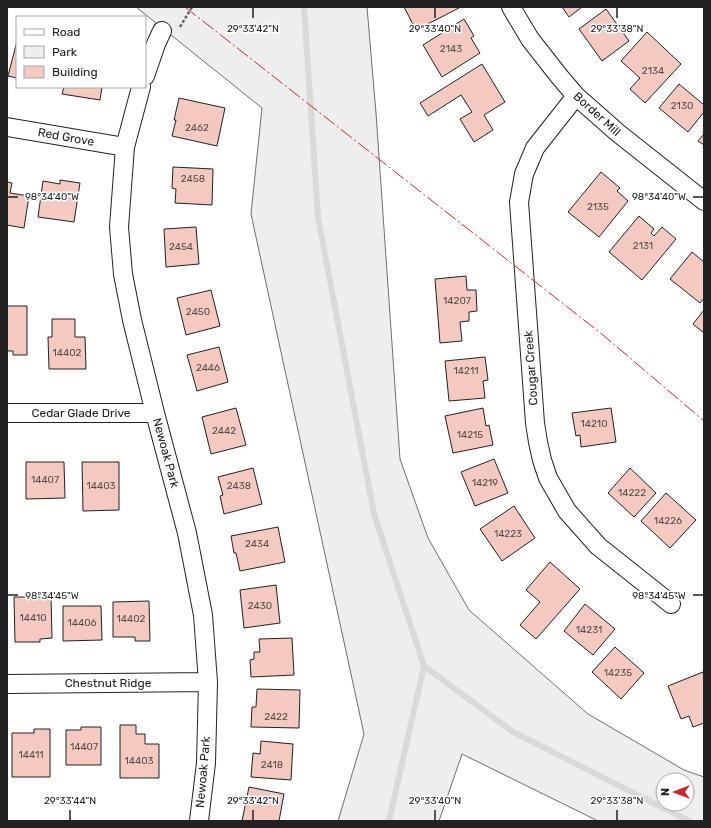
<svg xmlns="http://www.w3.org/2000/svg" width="711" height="828" viewBox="0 0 711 828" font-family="Rubik,sans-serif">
  <rect width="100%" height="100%" fill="#fff"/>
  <path fill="#eee" stroke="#6f6f6f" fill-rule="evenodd" d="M136,7H367L376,113L400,459L428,538L469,610L588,714L684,770L704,777V821H598L462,754L439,821H338L364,734L251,214L262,108ZM663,780H687V804H663Z"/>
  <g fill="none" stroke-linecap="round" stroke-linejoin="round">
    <path stroke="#d9d9d9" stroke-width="6" d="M304,7L318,217L374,514L424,666L513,732L689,821
      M389,821L424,666"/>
  </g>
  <path fill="#f3c9c0" stroke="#222" d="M404,7H458L459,8L416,30Z
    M562,7H582L569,17Z
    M606,9L629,41L602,61L579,29Z
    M464,19L474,36L471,38L480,53L442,77L423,45Z
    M647,32L681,64L645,103L630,89L640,78L621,61Z
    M17,41V78L8,76Z
    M482,64L505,102L484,115L493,130L474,142L460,119L472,112L461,95L428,116L420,103Z
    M679,84L704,105V112L688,132L659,108Z
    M64,87H102L100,100L62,94Z
    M179,98L225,108L217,146L172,136L176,120H174Z
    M704,134V145L698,141Z
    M173,167L213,169L212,205L175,203L176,189L172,188Z
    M601,172L620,188L617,191L628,201L599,237L568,212Z
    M60,180L80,183L74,222L38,217L43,181L60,184Z
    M7,182L12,183L10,193L29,196L24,228L7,225Z
    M639,216L654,229L651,233L654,236L662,227L676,239L642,280L609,252Z
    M196,227L199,264L166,267L164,229Z
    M692,252L704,262V298L700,303L670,279Z
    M466,276L467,290H476L477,311L469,312V321L460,322L462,341L440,343L435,279Z
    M211,290L220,326L186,335L177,298Z
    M7,306H27V355H13V351H7Z
    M704,310V333L693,324Z
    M52,319H75V337H85L86,369H49L48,337H52Z
    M219,347L228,382L197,391L187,355Z
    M485,357L488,380L483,381L485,398L449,401L445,361Z
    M236,408L246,445L211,454L202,417Z
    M483,408L486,426L489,425L493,445L453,453L445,416Z
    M611,408L616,442L581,447L580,435L576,436L572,413Z
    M494,459L508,493L475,506L461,472Z
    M26,462H64L65,498L26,499Z
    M82,462H119V510L83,511Z
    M253,468L262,504L224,514L220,496L223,495L218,477Z
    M630,468L656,493L634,517L608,493Z
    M666,493L696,520L670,548L641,521Z
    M514,506L535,538L502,561L480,529Z
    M278,527L285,562L240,571L236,553H234L231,536Z
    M550,562L580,589L536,639L520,625L540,602L526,590Z
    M276,585L280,623L244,628L240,590Z
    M14,597H51L52,638L40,639V642H15Z
    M149,601L150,641H135V637H113V602Z
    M585,604L615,629L593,655L564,631Z
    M63,606H101L102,640L63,641Z
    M292,638L294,675L251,677L250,660L254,659V652H260L259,639Z
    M615,647L644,673L621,699L592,672Z
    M703,672L704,676V723L693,727L689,716L681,719L668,686Z
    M257,689L300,690L299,728L251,727L252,707H256Z
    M120,725H136V734H145V744H159V778H120Z
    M81,727H101V765H66V730H81Z
    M34,729H50V777H12V733H34Z
    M261,741L293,744L291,780L251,777L253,753L260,754Z
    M249,787L284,794L279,821H242Z"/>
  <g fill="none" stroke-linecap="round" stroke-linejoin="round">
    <g stroke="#222" stroke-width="20">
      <path id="minor" d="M511,7L530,39L559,76L576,96L618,133L704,201
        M145,76L156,44L162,31
        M141,87L125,147L119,227L123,274L132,320L155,413L187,533L203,615L208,682L206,763L199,821
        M576,96L535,148L524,174L519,202L535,423L538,442L542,460L548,478L567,511L598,546L671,604
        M7,127L125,147
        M7,413H155
        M7,684L208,682"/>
    </g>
    <path stroke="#646464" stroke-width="2.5" stroke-dasharray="3 2" stroke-linecap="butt" d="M180,27L192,7"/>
    <use href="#minor" stroke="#fff" stroke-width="18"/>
    <path stroke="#c62828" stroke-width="1" stroke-dasharray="14 3 2 3" stroke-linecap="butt" d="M185,7L603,335L704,421"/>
  </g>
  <path fill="none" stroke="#222" stroke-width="1.5" d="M253,8V18M435,8V18M617,8V18M8,197H18M693,197H703M8,595H18M693,595H703M70,810V820M253,810V820M435,810V820M617,810V820"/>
  <g text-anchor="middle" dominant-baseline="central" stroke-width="3" stroke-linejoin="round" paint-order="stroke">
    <g font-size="10" fill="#564c4a">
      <text x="451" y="49">2143</text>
      <text x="653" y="71">2134</text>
      <text x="682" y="106">2130</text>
      <text x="197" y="128">2462</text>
      <text x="193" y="179">2458</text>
      <text x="598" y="207">2135</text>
      <text x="643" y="246">2131</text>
      <text x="181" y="247">2454</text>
      <text x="457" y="301">14207</text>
      <text x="198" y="312">2450</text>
      <text x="67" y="353">14402</text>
      <text x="208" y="368">2446</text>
      <text x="466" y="371">14211</text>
      <text x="594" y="424">14210</text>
      <text x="224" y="431">2442</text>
      <text x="470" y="435">14215</text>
      <text x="45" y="480">14407</text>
      <text x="485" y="483">14219</text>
      <text x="101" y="486">14403</text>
      <text x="239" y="486">2438</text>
      <text x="632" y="493">14222</text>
      <text x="668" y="521">14226</text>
      <text x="508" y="534">14223</text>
      <text x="257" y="544">2434</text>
      <text x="260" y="606">2430</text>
      <text x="33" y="618">14410</text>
      <text x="131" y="619">14402</text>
      <text x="82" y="623">14406</text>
      <text x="589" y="630">14231</text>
      <text x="618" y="673">14235</text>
      <text x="276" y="717">2422</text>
      <text x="84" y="747">14407</text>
      <text x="31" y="755">14411</text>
      <text x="139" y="761">14403</text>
      <text x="272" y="765">2418</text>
    </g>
    <g font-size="12" fill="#222" stroke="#fff">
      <text transform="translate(597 114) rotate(42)">Border Mill</text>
      <text transform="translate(66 137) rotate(10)">Red Grove</text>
      <text transform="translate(531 368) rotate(-94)">Cougar Creek</text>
      <text x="81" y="413">Cedar Glade Drive</text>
      <text transform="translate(166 453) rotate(75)">Newoak Park</text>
      <text x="108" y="683">Chestnut Ridge</text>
      <text transform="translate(203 772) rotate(-85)">Newoak Park</text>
    </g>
  </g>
  <g font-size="10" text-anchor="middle" fill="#222" stroke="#fff" stroke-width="3" stroke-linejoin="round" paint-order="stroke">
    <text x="253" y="32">29°33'42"N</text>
    <text x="435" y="32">29°33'40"N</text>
    <text x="617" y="32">29°33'38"N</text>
    <text x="659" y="200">98°34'40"W</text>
    <text x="52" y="200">98°34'40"W</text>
    <text x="659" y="599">98°34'45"W</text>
    <text x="52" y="599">98°34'45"W</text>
    <text x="70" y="804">29°33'44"N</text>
    <text x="253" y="804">29°33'42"N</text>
    <text x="435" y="804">29°33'40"N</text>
    <text x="617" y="804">29°33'38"N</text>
  </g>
  <rect width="711" height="828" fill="none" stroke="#222222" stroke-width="16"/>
  <rect x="16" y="16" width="130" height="72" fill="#ffffff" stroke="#a7a7a7"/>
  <rect x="24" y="29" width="20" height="6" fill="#ffffff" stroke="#a7a7a7"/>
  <text x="52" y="36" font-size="12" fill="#222222">Road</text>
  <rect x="24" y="46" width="20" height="12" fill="#eeeeee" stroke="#a7a7a7"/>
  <text x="52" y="56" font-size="12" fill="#222222">Park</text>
  <rect x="24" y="66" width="20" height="12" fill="#f3c9c0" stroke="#a7a7a7"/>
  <text x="52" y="76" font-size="12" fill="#222222">Building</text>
  <g transform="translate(675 792) rotate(270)"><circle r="19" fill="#ffffff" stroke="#a7a7a7"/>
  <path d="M0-3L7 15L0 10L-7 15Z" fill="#c62828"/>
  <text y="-6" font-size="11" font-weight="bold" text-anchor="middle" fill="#222222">N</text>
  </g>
</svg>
